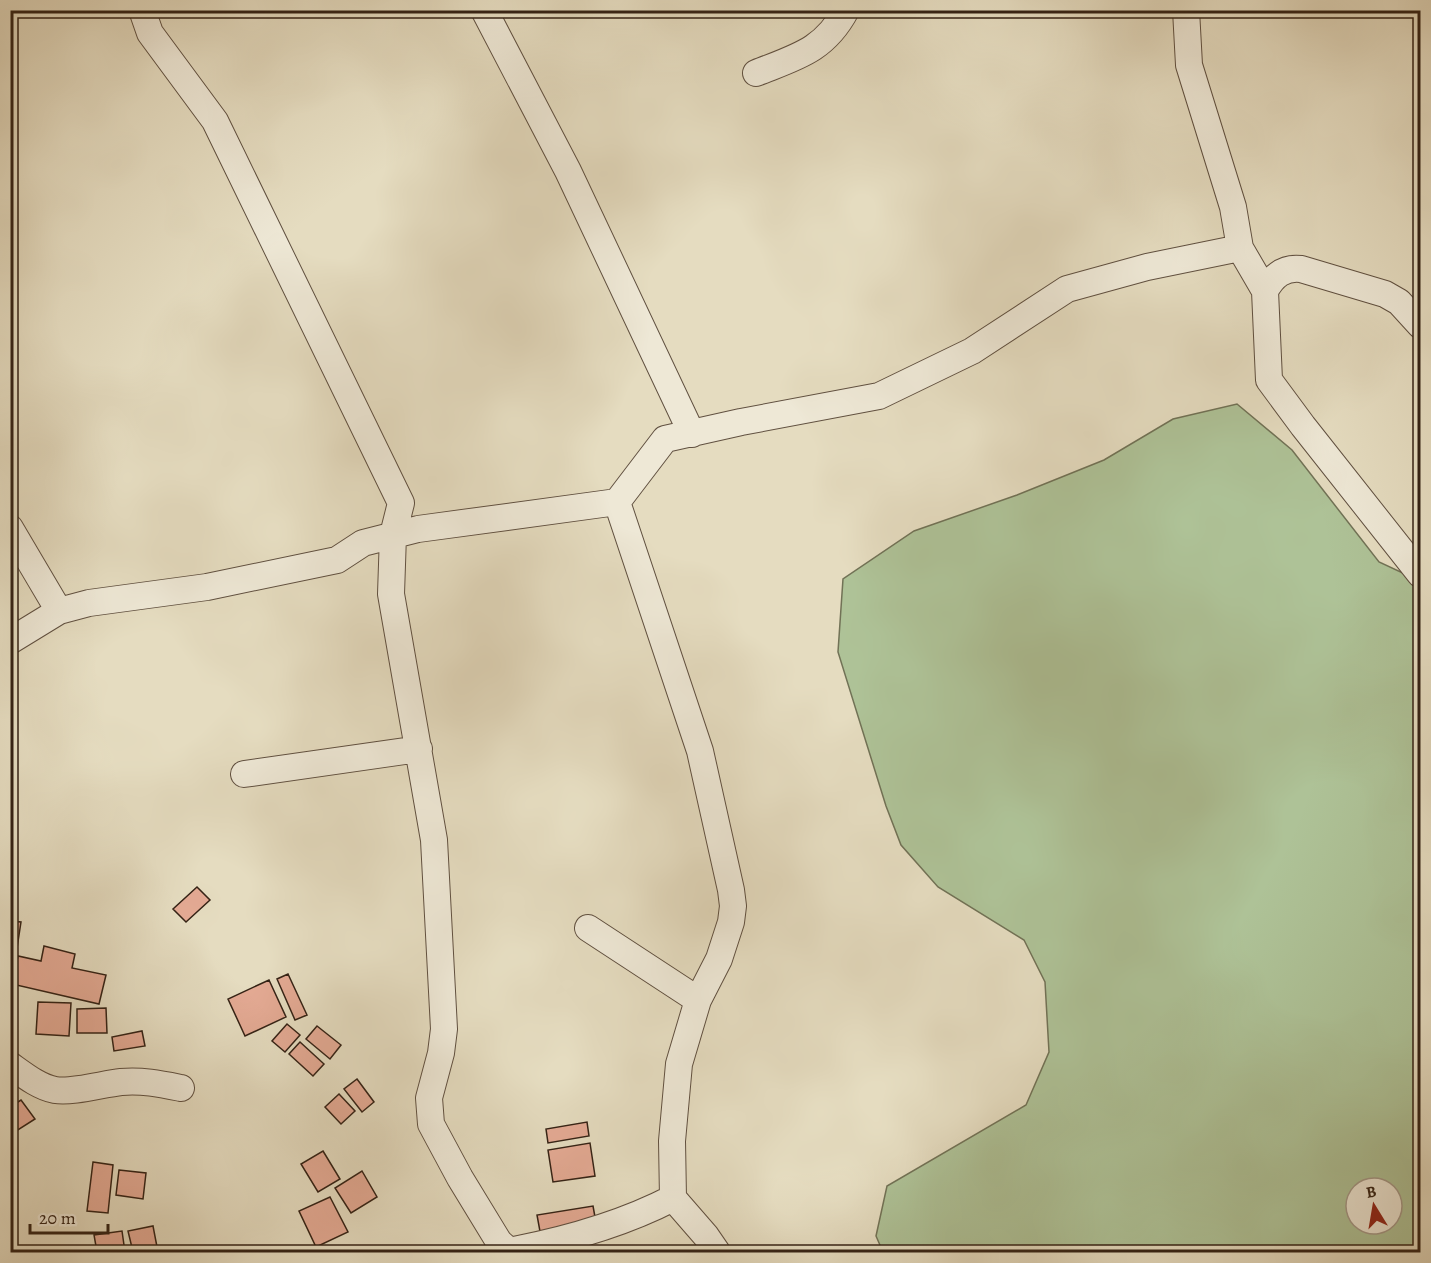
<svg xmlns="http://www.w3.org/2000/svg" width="1431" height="1263" viewBox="0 0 1431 1263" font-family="Alegreya,serif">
  <rect width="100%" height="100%" fill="#e5dcc0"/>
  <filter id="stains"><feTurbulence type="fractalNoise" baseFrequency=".00333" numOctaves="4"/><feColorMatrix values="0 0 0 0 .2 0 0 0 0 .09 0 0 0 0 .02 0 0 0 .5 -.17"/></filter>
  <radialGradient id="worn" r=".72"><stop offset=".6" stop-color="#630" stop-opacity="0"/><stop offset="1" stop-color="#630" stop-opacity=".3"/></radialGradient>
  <path fill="#aec297" stroke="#717256" stroke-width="1.5" fill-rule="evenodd" d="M1237,404L1292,450L1379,562L1420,581V1252H883L876,1236L887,1186L1026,1105L1049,1052L1045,982L1024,940L938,887L901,845L886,806L838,652L843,579L914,531L1017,495L1104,460L1173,419ZM1356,1188H1392V1224H1356Z"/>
  <path fill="#e4aa94" stroke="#342215" stroke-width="1.5" d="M197,887L210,900L186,922L173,909Z
    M10,921L21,922L13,974H10Z
    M44,946L75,954L72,968L106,975L99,1004L12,984L18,956L41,961Z
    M288,974L307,1015L295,1020L277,979Z
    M269,980L286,1017L245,1036L228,999Z
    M38,1002L71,1003L69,1036L36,1034Z
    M106,1008L107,1033H77V1009Z
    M287,1024L300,1035L285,1052L272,1041Z
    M317,1026L341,1045L330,1059L306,1039Z
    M142,1031L145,1046L114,1051L112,1037Z
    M300,1042L324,1064L313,1076L289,1054Z
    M357,1079L374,1102L362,1112L344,1089Z
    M339,1094L355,1111L341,1124L325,1107Z
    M21,1100L35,1119L10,1135V1107Z
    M587,1122L589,1136L548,1143L546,1129Z
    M590,1143L595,1176L553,1182L548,1150Z
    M323,1151L340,1179L318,1192L301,1164Z
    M93,1162L113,1165L108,1213L87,1211Z
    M119,1170L146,1173L143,1199L116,1195Z
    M362,1171L377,1197L351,1213L335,1188Z
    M330,1197L348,1232L316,1247L299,1211Z
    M593,1206L597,1228L541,1237L537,1215Z
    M153,1226L158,1252H133L128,1231Z
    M122,1231L125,1252H97L94,1235Z"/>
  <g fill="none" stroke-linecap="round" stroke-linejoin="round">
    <g stroke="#605040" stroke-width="28">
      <path id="minor" d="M142,10L150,33L215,121L401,503L393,535L391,594L434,840L444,1029L441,1053L429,1098L431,1124L460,1178L499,1242L507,1249L514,1250C570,1239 623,1224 673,1198
        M484,10L568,171L692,434
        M1186,10L1189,65L1233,207L1240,248L1265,291L1269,380L1303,426L1420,574
        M756,73C796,57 824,51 846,10
        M1265,291C1273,276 1284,267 1301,269L1385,294L1399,302L1420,325
        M617,502L700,751L731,890L733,906L731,922L719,959L698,1000L679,1064L672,1141L673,1198L706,1236L717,1252
        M10,528L59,611
        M10,641L59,611L89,603L207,587L337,560L363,543L418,529L617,502L665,439L741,422L879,396L972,351L1067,289L1147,267L1240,248
        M244,774L419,749
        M588,928L698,1000
        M10,1065C24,1075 39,1087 55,1090C72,1093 103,1084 121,1082C142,1080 161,1084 181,1088"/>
    </g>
    <use href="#minor" stroke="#eee8d6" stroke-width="26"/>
  </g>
  <rect width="1431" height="1263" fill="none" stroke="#e5dcc0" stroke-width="36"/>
  <rect x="12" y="12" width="1407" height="1239" fill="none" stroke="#342215" stroke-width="3"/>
  <rect x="18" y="18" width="1395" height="1227" fill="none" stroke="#342215" stroke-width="1.5"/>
  <g transform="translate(1374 1206) rotate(349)"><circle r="28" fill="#eee8d6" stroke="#a49989" stroke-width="1.5"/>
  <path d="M0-4.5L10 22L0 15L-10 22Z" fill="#8f2418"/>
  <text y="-9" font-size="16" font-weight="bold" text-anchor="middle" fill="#342215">B</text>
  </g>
  <path d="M30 1224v9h78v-9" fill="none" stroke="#342215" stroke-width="3"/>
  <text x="39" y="1224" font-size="18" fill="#342215" stroke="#eee8d6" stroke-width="4.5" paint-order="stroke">20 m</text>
  <rect width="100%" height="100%" filter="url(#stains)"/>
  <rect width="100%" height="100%" fill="url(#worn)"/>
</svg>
